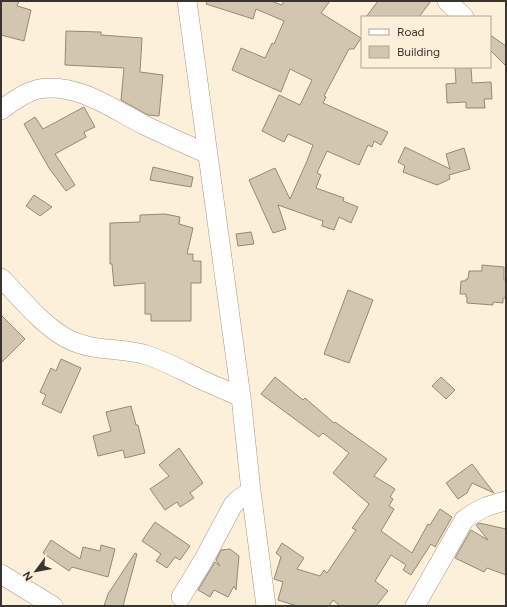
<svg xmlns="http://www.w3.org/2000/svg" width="507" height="607" viewBox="0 0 507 607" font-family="Figtree,sans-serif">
  <rect width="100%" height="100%" fill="#fdf0da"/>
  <path fill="#d2c6b0" stroke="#958975" d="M1,1H19L17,6L31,10L24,41L1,35Z
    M207,1H271L282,5L284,1H330L321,13L361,38L354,49H349L324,96L326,97L323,103L388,132L381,145L374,141L372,147L368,145L359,165L327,151L317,173L321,175L316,188L344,198L343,201L358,207L351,223L339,217L334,230L322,226L323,221L278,205L286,229L273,233L249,180L275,168L290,199L307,161L313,145L288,134L284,142L262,131L279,95L300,105L312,80L290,69L281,92L232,70L241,48L265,58L272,43L274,44L284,21L256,9L253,19L206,4Z
    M378,1H431L419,17H366Z
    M66,31L101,32V35L142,38L140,72L163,75L159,116L148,115L121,100L124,68L65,65Z
    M490,35L506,46V66L490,50Z
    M455,67H471L472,83L491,82L492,99H484L485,108H466V102L447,103L446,84L456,83Z
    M84,107L95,127L84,132L86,137L55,154L75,185L66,191L49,168L24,124L35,117L43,129Z
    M405,147L450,169L446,154L464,148L470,169L449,175L450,179L437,185L403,172L405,166L398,162Z
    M153,167L193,177L191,187L150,180Z
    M34,195L52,207L40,216L26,206Z
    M165,214L180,217L179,224L193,228L187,254H193V261H201V283H191V321H151V314H145V283L114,286L112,264H110V223L140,222V215Z
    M251,232L254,244L238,246L236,234Z
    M482,265L504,267V280H506V298H503V303L493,302V305L467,303V297H466V294H460L461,281H466V279H468L469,271H482Z
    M348,290L373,300L349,363L324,354Z
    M1,315L25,339L1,363Z
    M61,359L81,368L61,413L42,404L46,395L40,392L51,368L56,371Z
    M275,377L303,400L305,398L334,423L335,422L387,459L374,476L395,489L390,497L393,499L389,506L394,509L381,531L412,553L428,524L430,525L440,509L452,517L435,547L431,544L411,575L403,570L406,565L391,555L375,581L388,591L376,606H340L333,600L329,606H297L278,600L283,582L274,579L281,557L276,553L282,543L304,558L297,569L320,576L324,570L327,573L356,530L352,528L369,504L333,473L349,453L323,433L319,437L261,394Z
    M441,377L455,390L446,399L432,386Z
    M131,406L136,425H138L145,453L125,458L123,450L98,456L93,436L111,431L106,412Z
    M179,448L203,483L190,493L194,498L180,507L177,502L165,510L150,489L169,476L159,465Z
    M472,464L494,493L472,483L467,493L458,499L446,483Z
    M155,522L190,546L180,560L175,557L167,568L156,561L161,554L142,541Z
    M479,523L506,529V575L487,568L484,572L455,558L471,530L488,540L476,525Z
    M51,540L80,559L83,547L100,551L101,545L115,549L108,577L72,567L69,571L43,553Z
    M230,549L239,556L236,590L234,586L228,597L214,590L210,597L198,590L215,562L220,566L216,560L221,550Z
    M135,553L137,554L123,606H104L108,594Z"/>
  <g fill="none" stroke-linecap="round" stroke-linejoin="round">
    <g stroke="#a59985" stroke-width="20">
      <path id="minor" d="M187,1L241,397L251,491L266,606
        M447,1L464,17
        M1,110C12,102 25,92 39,89C76,82 113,109 144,125C165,135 187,145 208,154
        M1,278C21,298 41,324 66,338C92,352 116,347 143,354C164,360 183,371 202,380C215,386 228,391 241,397
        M1,574L53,606
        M181,597L203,561L233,505L239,499L251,491
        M415,606L464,520C477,509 490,505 506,501"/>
    </g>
    <use href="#minor" stroke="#fff" stroke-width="19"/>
  </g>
  <rect width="507" height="607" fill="none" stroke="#3a352c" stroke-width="4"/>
  <rect x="361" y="16" width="130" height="52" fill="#fdf0da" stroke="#afa594"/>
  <rect x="369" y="29" width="20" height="6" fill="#ffffff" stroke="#afa594"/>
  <text x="397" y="36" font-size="12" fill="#3a352c">Road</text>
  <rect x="369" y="46" width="20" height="12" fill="#d2c6b0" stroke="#afa594"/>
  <text x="397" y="56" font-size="12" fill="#3a352c">Building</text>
  <g transform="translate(36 571) rotate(238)" stroke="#fdf0da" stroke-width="3" paint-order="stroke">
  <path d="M0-3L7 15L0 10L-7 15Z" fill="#3a352c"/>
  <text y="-6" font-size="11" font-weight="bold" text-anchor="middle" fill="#3a352c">N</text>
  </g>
</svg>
